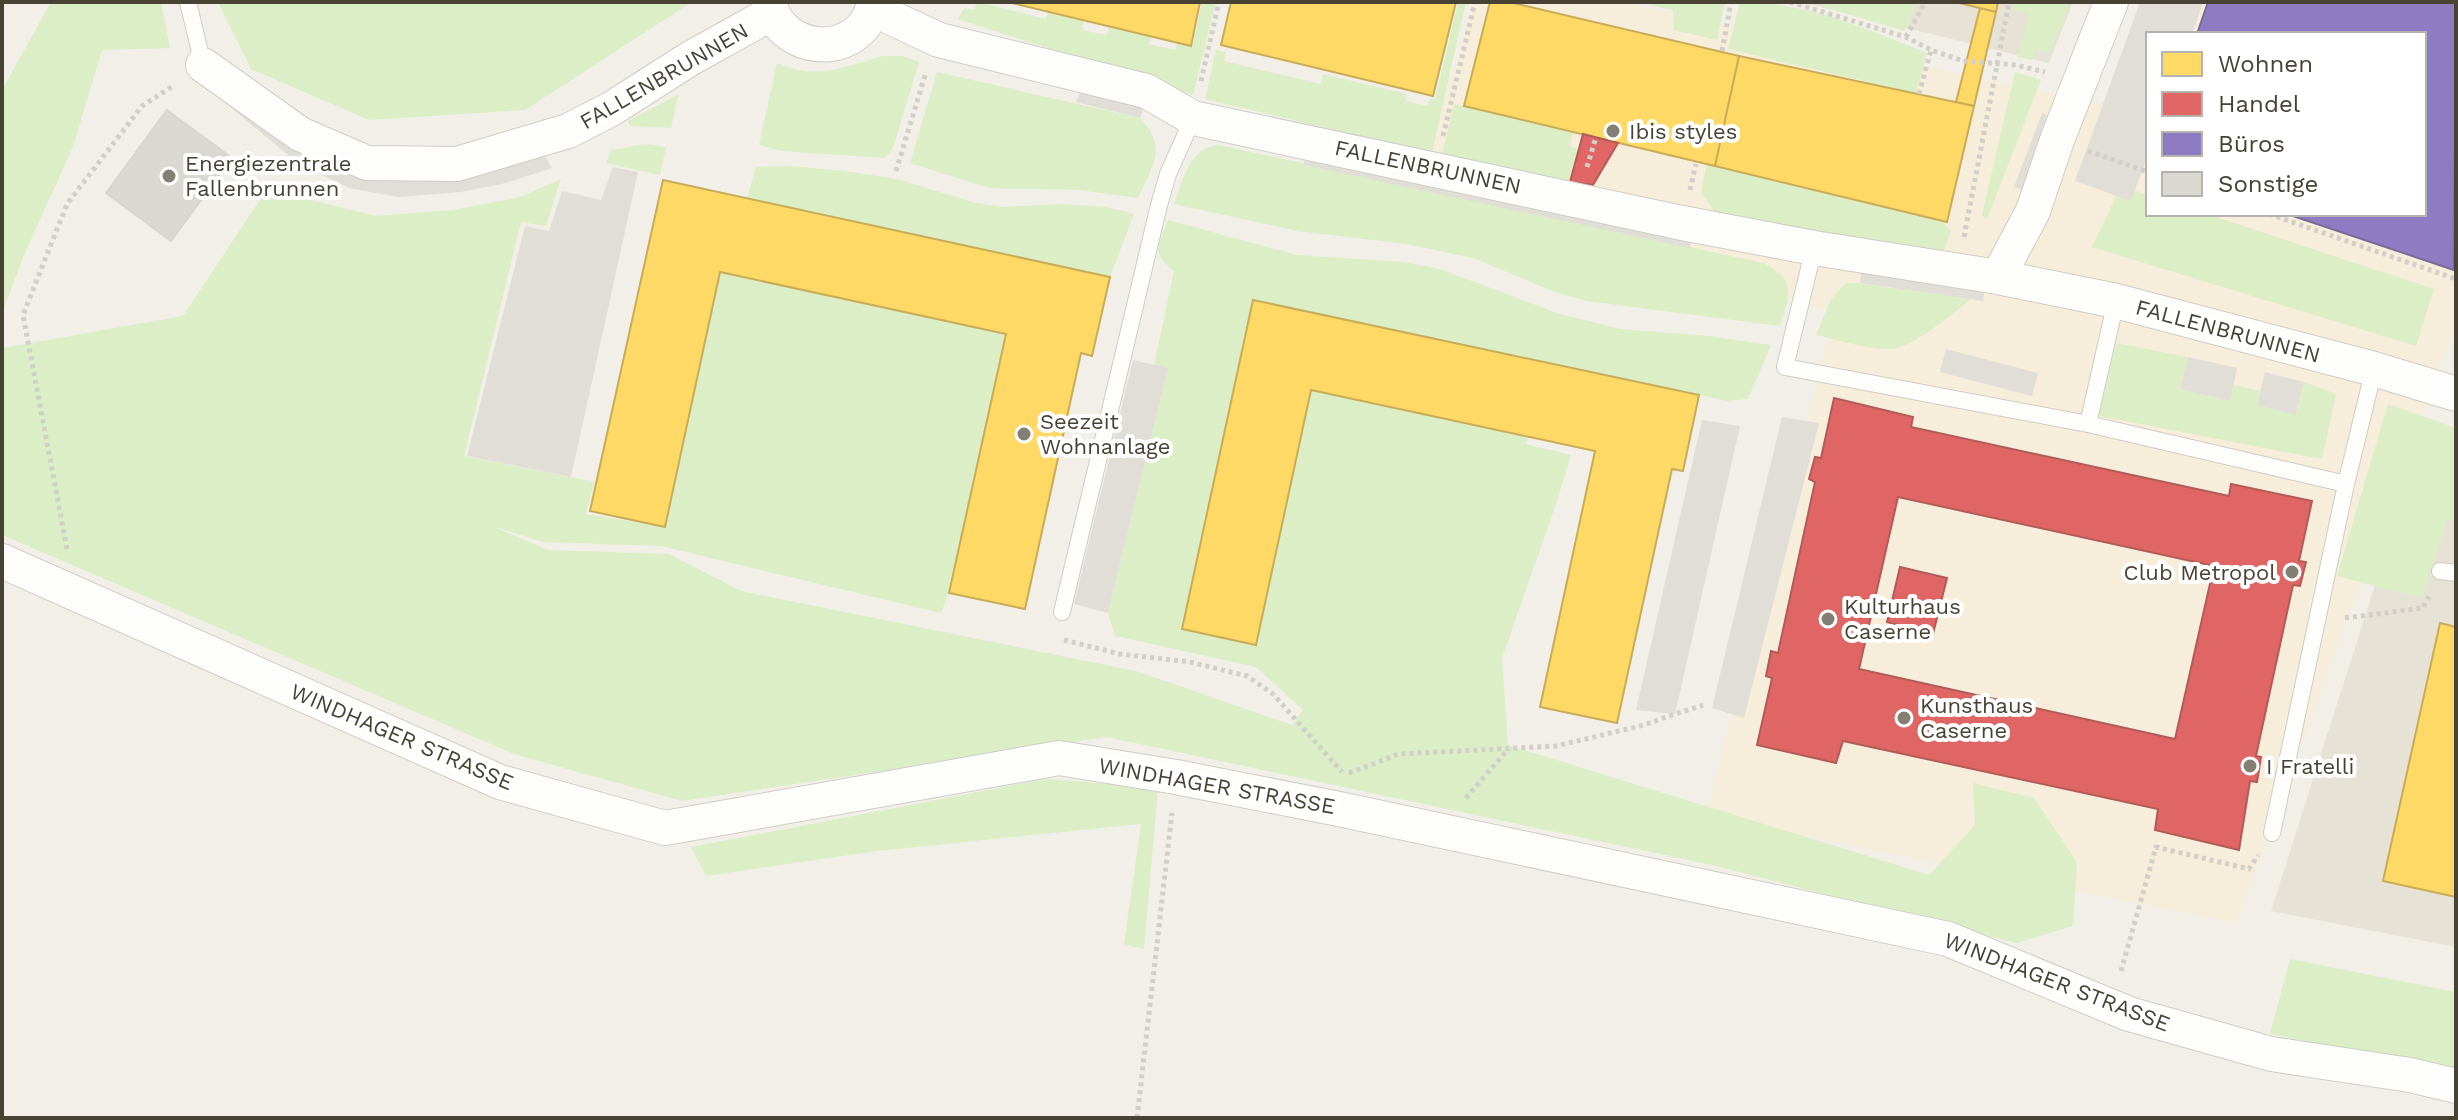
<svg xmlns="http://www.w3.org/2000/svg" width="2458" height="1120" viewBox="0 0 2458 1120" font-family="'Work Sans',sans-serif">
  <rect width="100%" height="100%" fill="#f2efe8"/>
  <path fill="#e6e2d5" d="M1800,2H2073L2049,63Z
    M2405,491L2456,506V947L2271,911Z"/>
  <path fill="#f6edda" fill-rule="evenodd" d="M1474,2H1620L2105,105L2153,2H2456V323L2236,923L1706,816L1835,312L1410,215ZM2148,34H2424V214H2148Z"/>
  <path fill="#dbeec6" d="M51,2H161L170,48L102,50L73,147L24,255L2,313V90Z
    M218,2H692L525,110L369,120L251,69Z
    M977,2L1046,19L1048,12L1084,21L1082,30L1107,35L1109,27L1151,37L1149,44L1175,50L1177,44L1192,47L1202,2H1216L1193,95L958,19L964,8L974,10Z
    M1458,2H1466L1432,153L1205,99L1216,50L1226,52L1224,61L1321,84L1323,74L1407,94L1406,101L1428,106L1430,99L1435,100Z
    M1652,2H1725L1717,40L1674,30L1673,10L1651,6Z
    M1740,2C1806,2 1866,29 1927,53L1916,93L1728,49Z
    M1824,2H1917L1905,31L1823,7Z
    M2015,2H2070L2050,53L2035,49L2033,60L2017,57L2029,14L2013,10Z
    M883,56H903L919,62L893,148L885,158L782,151L759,145L777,63C817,81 844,67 883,56Z
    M937,72L1140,118C1169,148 1152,166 1138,198L1079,190L989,188L910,163Z
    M2015,72L2041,80L1987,219L1982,215Z
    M679,94L671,128L630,126L628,121Z
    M1454,104L1573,133L1570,146L1578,149L1568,183L1442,156Z
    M645,144L666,147L660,175L606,163L611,150Z
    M1219,145L1763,263C1797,280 1790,295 1780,326L1586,301L1555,292L1473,258L1406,244L1297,231L1174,204C1183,181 1189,147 1219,145Z
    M1707,164L1944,221L1946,227L1951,231L1943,253L1856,241L1714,211L1701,193Z
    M789,166L845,171L897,179L976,203L1003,207L1061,204L1106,207L1134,214L1110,277L747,198L756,167Z
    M561,179L546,226L521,222L464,456L594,482L586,514L665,527L720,272L1006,334L949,593L941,613L661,546L543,542L492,526L548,550L669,554L741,591L1136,671L1292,725L1303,710L1256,667L1115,636L1108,613L1168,368L1154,365L1174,271C1149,253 1159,245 1168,220L1297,255L1404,262L1440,269L1557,313L1620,329L1709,336L1771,345L1748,399L1727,401L1254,300L1183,629L1256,645L1311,390L1529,437L1525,444L1571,455L1556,504L1502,658L1508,745L1929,875L1975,825L1973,783L2034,798L2077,862L2073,926L2017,943L1712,865L1107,737L682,801L514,754L2,535V348L183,316L267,189L376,216L453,210L520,197Z
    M2121,186L2148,195V214H2207L2434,289L2416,346L2092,247Z
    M1846,283H1856L1971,299C1952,314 1921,341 1897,348C1877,353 1837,339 1816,335L1831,299Z
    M2116,343L2188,357L2180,389L2229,401L2234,385L2260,391L2257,405L2297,414L2304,382L2336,394L2322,459L2099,416Z
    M2388,404L2456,428V521L2448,519L2422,598L2337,576Z
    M1046,779L1158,788L1144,949L1124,944L1141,824L877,851L706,876L691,847Z
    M2290,959L2456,992V1072L2270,1034Z"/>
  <path fill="#e1ded8" d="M2140,2H2203L2192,34H2148V154L2131,201L2075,181Z
    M199,81L301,145L542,152L552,168L506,183L461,192L398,197L349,188L300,165Z
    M1083,84L1145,104L1140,118L1076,102Z
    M2042,113L2051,117L2023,190L2014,187Z
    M1305,151L1693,233L1690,248L1304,165Z
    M613,167L638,172L571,477L467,456L525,226L549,231L562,191L601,200Z
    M1862,265L1986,283L1983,301L1860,283Z
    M1946,349L2038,373L2032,396L1940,372Z
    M2188,357L2237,368L2230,401L2180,389Z
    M1133,360L1168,368L1108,613L1074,604Z
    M2265,372L2304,382L2296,415L2257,405Z
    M1782,417L1819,423L1744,718L1712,708Z
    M1702,420L1740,426L1675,714L1636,710Z"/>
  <path fill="#ffd966" stroke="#c8ac57" stroke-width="2" d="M1008,2H1200L1191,46Z
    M1231,2H1456L1433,96L1221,45Z
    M1490,2H1509L1739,56L1715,166L1464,106Z
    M1955,2H1998L1996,12Z
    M1980,8L1996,12L1974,106L1956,102Z
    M1739,56L1974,106L1947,222L1715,166Z
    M663,180L1110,277L1092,356L1081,353L1025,609L949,593L1006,334L720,272L665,527L590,511Z
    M1253,300L1699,395L1683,471L1672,469L1617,723L1540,707L1595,451L1311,390L1256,645L1182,629Z
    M2440,623L2456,627V897L2383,881Z"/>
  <path fill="#e06666" stroke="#b25b57" stroke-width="2" fill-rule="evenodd" d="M1583,134L1618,143L1593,185L1570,182Z
    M1834,398L1913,417L1911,427L2229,496L2231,484L2312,501L2299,561L2306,562L2300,586L2293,585L2256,756L2261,757L2257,782L2250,781L2239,850L2155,830L2158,809L1843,741L1836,763L1757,745L1772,678L1766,676L1771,651L1778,653L1815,482L1809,479L1815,457L1821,458ZM1898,497L2214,566L2175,739L1859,669Z
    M1900,567L1947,578L1933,634L1887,622Z"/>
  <path fill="#8e7cc3" stroke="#796b98" stroke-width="2" d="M2208,2H2456L2454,270L2287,214H2424V34H2197Z"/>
  <path fill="#dbd8d1" stroke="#dad6ce" stroke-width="2" d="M167,110L232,158L171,241L106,193Z"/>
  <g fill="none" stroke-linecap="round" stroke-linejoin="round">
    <g stroke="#d0cdc6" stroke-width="18">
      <path id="service" d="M188,2L203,65
        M1814,248L1785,367L2088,424L2346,484
        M2088,424L2116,301
        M2440,571L2456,573
        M1062,612L1159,205L1168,174L1193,118
        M2272,833L2346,484L2374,369"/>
    </g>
    <g stroke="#d0cdc6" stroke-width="36">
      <path id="minor" d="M769,2C782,58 864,59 874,2
        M873,9L939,40L1146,91L1193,118L1682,223L1814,248L1998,277L2116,301L2374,369L2456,394
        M203,65L300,134L367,163L457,164L568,131L611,109L691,58L772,13
        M1998,277L2033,211L2057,140L2111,2
        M2,561L500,782L665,828L1059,758L1176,777L1339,809L1948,939L2129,1014L2271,1054L2410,1075L2456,1086"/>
    </g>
    <path stroke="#d2cfc9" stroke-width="5" stroke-dasharray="4 4" stroke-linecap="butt" d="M1790,2L1906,37L1931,50L1963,61L2016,65L2045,72
      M1906,37L1925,2
      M1722,51L1731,2
      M1201,81L1219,2
      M1919,94L1931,50
      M1443,136L1475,2
      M2088,151L2148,172
      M1587,167L1596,137
      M896,171L926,72
      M1690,190L1696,164
      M2269,214L2456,279
      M1964,237L2009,2
      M67,549L23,315L67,204L142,106L173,86
      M2345,618L2423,608L2430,594
      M1064,640L1120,654L1190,662L1247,676L1273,694L1342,772
      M1349,773L1399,754L1556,746L1640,726L1703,705
      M1466,798L1509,748
      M2121,971L2156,847L2249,869L2258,855
      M1137,1118L1172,813"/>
    <use href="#service" stroke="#fdfdfc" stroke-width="16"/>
    <use href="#minor" stroke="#fdfdfc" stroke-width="34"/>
  </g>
  <g fill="#847f73" stroke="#fff" stroke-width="3">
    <circle cx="1613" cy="131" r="8"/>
    <circle cx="169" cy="176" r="8"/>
    <circle cx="1024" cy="434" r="8"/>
    <circle cx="2292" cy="572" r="8"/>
    <circle cx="1828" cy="619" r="8"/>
    <circle cx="1904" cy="718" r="8"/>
    <circle cx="2250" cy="766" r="8"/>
  </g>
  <g text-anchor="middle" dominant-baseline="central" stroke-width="8" stroke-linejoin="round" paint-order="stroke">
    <g font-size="22" fill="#484234" stroke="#fff">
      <text transform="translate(664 76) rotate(-30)">FALLENBRUNNEN</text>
      <text transform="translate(1428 167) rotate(12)">FALLENBRUNNEN</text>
      <text transform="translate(2228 331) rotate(15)">FALLENBRUNNEN</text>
      <text transform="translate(402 737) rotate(23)">WINDHAGER STRASSE</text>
      <text transform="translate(1217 786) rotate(10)">WINDHAGER STRASSE</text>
      <text transform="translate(2057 982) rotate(21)">WINDHAGER STRASSE</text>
    </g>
    <g font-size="22" fill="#484234" stroke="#fff" text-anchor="start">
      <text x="1629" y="131">Ibis styles</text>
      <text x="185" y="163">Energiezentrale<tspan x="185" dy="25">Fallenbrunnen</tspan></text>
      <text x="1040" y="421">Seezeit<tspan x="1040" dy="25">Wohnanlage</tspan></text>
      <text x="2276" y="572" text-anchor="end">Club Metropol</text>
      <text x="1844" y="606">Kulturhaus<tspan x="1844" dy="25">Caserne</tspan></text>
      <text x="1920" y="705">Kunsthaus<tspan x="1920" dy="25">Caserne</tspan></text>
      <text x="2266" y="766">I Fratelli</text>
    </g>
  </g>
  <rect width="2458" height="1120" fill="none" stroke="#484234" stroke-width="8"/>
  <rect x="2146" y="32" width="280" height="184" fill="#ffffff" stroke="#b6b3ae" stroke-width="2"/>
  <rect x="2162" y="52" width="40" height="24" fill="#ffd966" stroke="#b6b3ae" stroke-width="2"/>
  <text x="2218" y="72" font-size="24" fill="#484234">Wohnen</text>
  <rect x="2162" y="92" width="40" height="24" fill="#e06666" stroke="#b6b3ae" stroke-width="2"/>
  <text x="2218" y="112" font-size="24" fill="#484234">Handel</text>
  <rect x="2162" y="132" width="40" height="24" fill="#8e7cc3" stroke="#b6b3ae" stroke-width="2"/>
  <text x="2218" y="152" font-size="24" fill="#484234">Büros</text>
  <rect x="2162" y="172" width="40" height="24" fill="#dbd8d1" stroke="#b6b3ae" stroke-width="2"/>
  <text x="2218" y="192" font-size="24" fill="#484234">Sonstige</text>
</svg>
